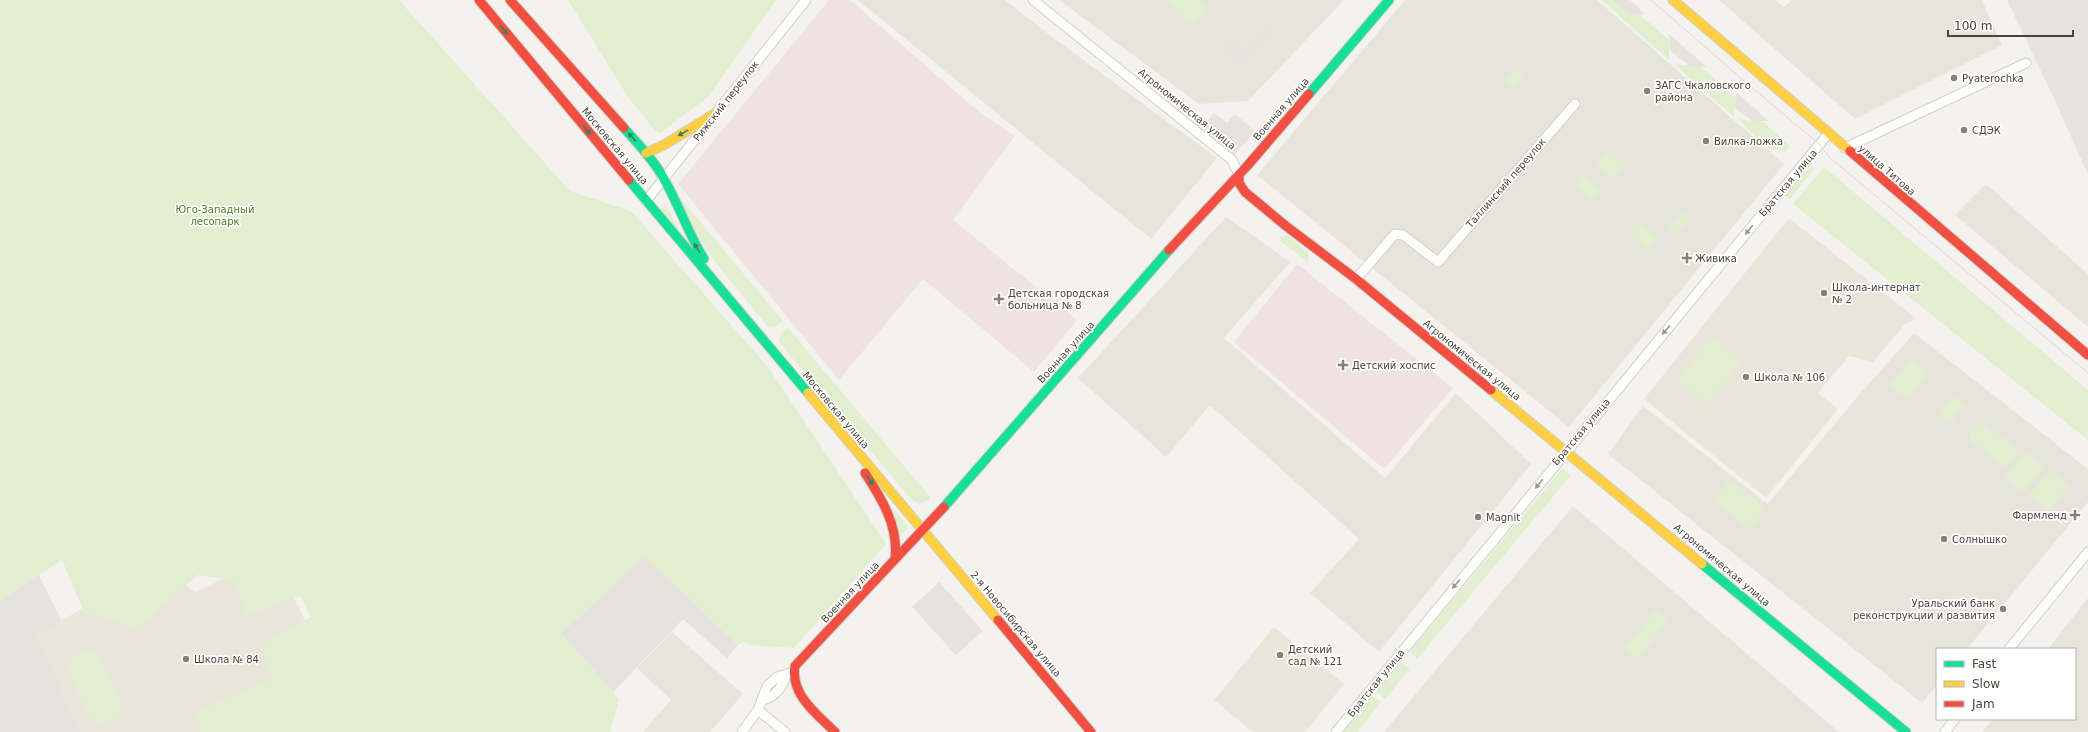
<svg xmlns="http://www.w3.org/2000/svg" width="2088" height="732" viewBox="0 0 2088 732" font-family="'DejaVu Sans',sans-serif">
  <rect width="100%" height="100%" fill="#f4f2ee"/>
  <path fill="#e7e4dc" d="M858,0H1005L1056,40L1217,158L1151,239Z
    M1059,0H1344L1248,101L1199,104Z
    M1405,0H1597L1784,164L1569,427L1257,175Z
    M1719,0H1775L1784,7L1792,0H1982L2002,45L1855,119Z
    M1986,184L2088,274V327L1955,215Z
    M1226,217L1290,262L1224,338L1385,478L1456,393L1531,464L1379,652L1310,593L1359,539L1210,405L1166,457L1078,378Z
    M1914,333L2088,469V502L1967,649H1937V685L1922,703L1608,454L1643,406L1768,504L1858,396Z
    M1573,506L1839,732H1384Z
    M2088,598V732H1982L1993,719H2075V649H2048Z
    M672,632L743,694L710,732H643L671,700L637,668Z"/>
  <path fill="#e6e2de" d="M2007,0H2088V174L2049,88Z
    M633,545L738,645L727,658L683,619L613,692L561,633L623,577Z
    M39,575L62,621L37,635L81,732H0V600Z"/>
  <path fill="#eae5da" d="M1789,218L1917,319L1905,324L1873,362L1849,356L1818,393L1838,409L1766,498L1644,399Z
    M1928,480L2007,541L1960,600L1882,536Z
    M273,555L336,684L238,732H81L37,635L157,565L195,592Z
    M1274,627L1344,684L1305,732H1253L1214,700Z"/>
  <path fill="#eee3df" d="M829,0H850L978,111L1015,136L953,220L1077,320L1034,372L923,279L839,380L678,184Z
    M1297,264L1453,388L1384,469L1234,342Z"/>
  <path fill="#e1eecf" d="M0,0H399L570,191L631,211L768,367L886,544L794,648L749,645L743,641L738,645L645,557L561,633L619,699L610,732H200L196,711L272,679L260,645L311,617L300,596L246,616L235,581L198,575L137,629L84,612L62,560L0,600Z
    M568,0H776L708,97L660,133L654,129L628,97Z
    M1165,0H1199L1205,6V13L1194,24L1187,23Z
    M1601,0H1613L1631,16L1640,15L1669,40V60Z
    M1674,64L1701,67L1736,98L1734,117Z
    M1516,69L1524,76L1514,89L1505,81Z
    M1736,118L1752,121H1762L1790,146L1785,152L1767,148Z
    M1608,149L1626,164L1612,178L1595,164Z
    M1807,165L1815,168L1790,199L1785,196L1784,191Z
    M1824,167L2088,390V440L1793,204Z
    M1582,174L1601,190L1592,200L1573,184Z
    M678,195L783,321L774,328L768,327L719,267L694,231Z
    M666,204L687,247L658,211Z
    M1682,212L1690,218L1676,234L1668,227Z
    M1638,222L1657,238L1648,249L1628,233Z
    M1282,236H1289L1308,253L1309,257L1307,262L1279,240Z
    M788,328L930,497L929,500L919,504L910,498L794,360L779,341L780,334Z
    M1713,336L1742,361L1707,404L1677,380Z
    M1911,359L1929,373L1907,399L1890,385Z
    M1953,396L1966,406L1964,409L1957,410L1954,413V420L1950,423L1939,415Z
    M1981,421L2017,449L2018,452L2007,466H2003L1969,439V435Z
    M2027,451L2045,466L2022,493L2004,478Z
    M1562,469L1571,475L1417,659L1410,651Z
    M2050,470L2070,486L2049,510L2029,495Z
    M1730,480L1766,509L1750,530L1713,500Z
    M893,508L908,527L899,537Z
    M1655,610L1669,620L1638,659L1625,648Z
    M86,649L98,656L122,703L118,718L100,724L89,717L67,669L71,658Z
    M1401,662L1410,669L1385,699L1376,692Z
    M1371,695L1381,702L1358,732H1341Z"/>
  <path fill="#e6e3df" d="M1613,0H1630L1645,14L1631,16Z
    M1268,28L1271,31L1242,65L1222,49L1229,41L1246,54Z
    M1669,34L1707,67L1689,66L1670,50Z
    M1736,92L1769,121H1752L1735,108Z
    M1214,113L1227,123L1235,114L1255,131L1232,158L1199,130Z
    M1081,333L1087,335L1055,371L1052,366Z
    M939,582L983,631L956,655L912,607Z"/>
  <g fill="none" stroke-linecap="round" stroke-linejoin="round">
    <g stroke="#d2d0cb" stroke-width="11">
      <path id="street" d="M1033,0L1232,160L1239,175
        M1845,148L2026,63
        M646,201L806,0
        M1356,279L1395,234L1403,235L1438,262L1575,104
        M2009,649L2088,552
        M763,700C776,696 783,687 786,674
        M758,710L785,732
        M742,732L758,710L767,686L777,677L793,672
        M1336,732L1828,134
        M1945,732L1955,719"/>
    </g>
    <g stroke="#d3cfc5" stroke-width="11">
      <path id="fast" d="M1309,94L1389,0
        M624,128C638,144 654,160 664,179C679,205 688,233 704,259
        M629,180L808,393
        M944,507L1169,250
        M1702,564L1906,732"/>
    </g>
    <g stroke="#d3cfc5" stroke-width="11">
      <path id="slow" d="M1673,0L1850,151
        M646,153L664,145L716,113
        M1491,390L1702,564
        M808,393L998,620"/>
    </g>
    <g stroke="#d3cfc5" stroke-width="11">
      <path id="jam" d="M479,0L629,180
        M510,0L624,128
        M1850,151L2088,355
        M1239,175V183L1245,192L1286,226L1356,279L1491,390
        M1169,250L1248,165L1309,94
        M865,473C882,499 899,527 895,559
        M998,620L1091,732
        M835,732C817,714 790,695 795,666L944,507"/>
    </g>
    <use href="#street" stroke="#fdfdfc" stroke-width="9"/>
    <use href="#fast" stroke="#16e098" stroke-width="9"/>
    <use href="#slow" stroke="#ffcf43" stroke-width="9"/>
    <use href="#jam" stroke="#f24e42" stroke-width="9"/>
    <path stroke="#dbdbda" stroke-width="1" d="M1651,0L1750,86L1820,145L1829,157L2088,373"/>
  </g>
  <defs><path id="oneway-solid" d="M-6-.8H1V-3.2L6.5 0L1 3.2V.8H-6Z"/></defs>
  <g fill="#36825f">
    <use href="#oneway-solid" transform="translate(504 30) rotate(50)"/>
    <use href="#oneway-solid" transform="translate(587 130) rotate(50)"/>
    <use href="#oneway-solid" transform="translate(683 133) rotate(149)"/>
    <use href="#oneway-solid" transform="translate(632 137) rotate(-131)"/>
    <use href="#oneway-solid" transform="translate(697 248) rotate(-121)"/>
    <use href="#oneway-solid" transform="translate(870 480) rotate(57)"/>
  </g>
  <g fill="#9b9791">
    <use href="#oneway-solid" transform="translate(1749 230) rotate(129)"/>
    <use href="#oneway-solid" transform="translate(1666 330) rotate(130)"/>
    <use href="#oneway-solid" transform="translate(1539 484) rotate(129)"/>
    <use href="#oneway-solid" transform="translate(1456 584) rotate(130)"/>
  </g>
  <g fill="#868178" stroke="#fff" stroke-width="1.5">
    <circle cx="1954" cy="78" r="4"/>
    <circle cx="1647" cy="91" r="4"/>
    <circle cx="1964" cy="130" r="4"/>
    <circle cx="1706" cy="141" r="4"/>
    <path d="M1685 252h4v4h4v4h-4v4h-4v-4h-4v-4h4z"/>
    <circle cx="1824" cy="293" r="4"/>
    <path d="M997 293h4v4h4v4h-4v4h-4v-4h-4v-4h4z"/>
    <path d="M1341 359h4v4h4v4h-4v4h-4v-4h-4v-4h4z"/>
    <circle cx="1746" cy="377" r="4"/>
    <path d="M2073 509h4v4h4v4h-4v4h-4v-4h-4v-4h4z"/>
    <circle cx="1478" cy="517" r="4"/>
    <circle cx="1944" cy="539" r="4"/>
    <circle cx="2003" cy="609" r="4"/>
    <circle cx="1280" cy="655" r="4"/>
    <circle cx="186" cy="659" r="4"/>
  </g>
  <g text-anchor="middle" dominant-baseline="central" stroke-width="3.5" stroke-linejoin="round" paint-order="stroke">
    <g font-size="10" fill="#4b4439" stroke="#fff" text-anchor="start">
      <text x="1962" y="78">Pyaterochka</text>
      <text x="1655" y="85">ЗАГС Чкаловского<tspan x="1655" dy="12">района</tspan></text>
      <text x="1972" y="130">СДЭК</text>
      <text x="1714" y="141">Вилка-ложка</text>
      <text x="1695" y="258">Живика</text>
      <text x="1832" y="287">Школа-интернат<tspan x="1832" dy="12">№ 2</tspan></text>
      <text x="1008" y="293">Детская городская<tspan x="1008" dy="12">больница № 8</tspan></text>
      <text x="1352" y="365">Детский хоспис</text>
      <text x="1754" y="377">Школа № 106</text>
      <text x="2067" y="515" text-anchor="end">Фармленд</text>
      <text x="1486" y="517">Magnit</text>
      <text x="1952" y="539">Солнышко</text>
      <text x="1995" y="603" text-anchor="end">Уральский банк<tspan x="1995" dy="12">реконструкции и развития</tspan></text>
      <text x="1288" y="649">Детский<tspan x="1288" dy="12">сад № 121</tspan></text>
      <text x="194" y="659">Школа № 84</text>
    </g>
    <g font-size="10" fill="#4b4439" stroke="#fff">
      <text transform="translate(726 101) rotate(-52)">Рижский переулок</text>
      <text transform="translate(1187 109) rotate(39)">Агрономическая улица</text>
      <text transform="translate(1281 109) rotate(-49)">Военная улица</text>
      <text transform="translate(615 146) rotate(50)">Московская улица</text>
      <text transform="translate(1887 170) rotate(41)">улица Титова</text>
      <text transform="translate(1506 183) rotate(-49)">Таллинский переулок</text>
      <text transform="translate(1788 183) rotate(-50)">Братская улица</text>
      <text transform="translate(1066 352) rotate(-48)">Военная улица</text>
      <text transform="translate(1472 360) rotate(39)">Агрономическая улица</text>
      <text transform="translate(836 410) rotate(50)">Московская улица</text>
      <text transform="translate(1581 432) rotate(-50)">Братская улица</text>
      <text transform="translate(1722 565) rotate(40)">Агрономическая улица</text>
      <text transform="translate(850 592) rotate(-47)">Военная улица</text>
      <text transform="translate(1016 624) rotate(50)">2-я Новосибирская улица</text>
      <text transform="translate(1376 683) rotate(-51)">Братская улица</text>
    </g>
    <g font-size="10" fill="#4a7f2a" stroke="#fff">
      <text x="215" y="209">Юго-Западный<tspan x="215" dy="12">лесопарк</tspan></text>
    </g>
  </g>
  <rect x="1936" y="648" width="140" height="72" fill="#ffffff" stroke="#b7b4b0"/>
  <rect x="1944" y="661" width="20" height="6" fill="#16e098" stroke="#b7b4b0"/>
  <text x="1972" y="668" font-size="12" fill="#4b4439">Fast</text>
  <rect x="1944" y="681" width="20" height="6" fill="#ffcf43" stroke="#b7b4b0"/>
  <text x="1972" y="688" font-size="12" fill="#4b4439">Slow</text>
  <rect x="1944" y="701" width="20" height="6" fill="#f24e42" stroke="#b7b4b0"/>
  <text x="1972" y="708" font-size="12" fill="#4b4439">Jam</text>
  <path d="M1948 30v6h125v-6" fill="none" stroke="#4b4439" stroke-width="2"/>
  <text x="1954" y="30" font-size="12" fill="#4b4439" stroke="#ffffff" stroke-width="3" paint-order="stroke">100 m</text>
</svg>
